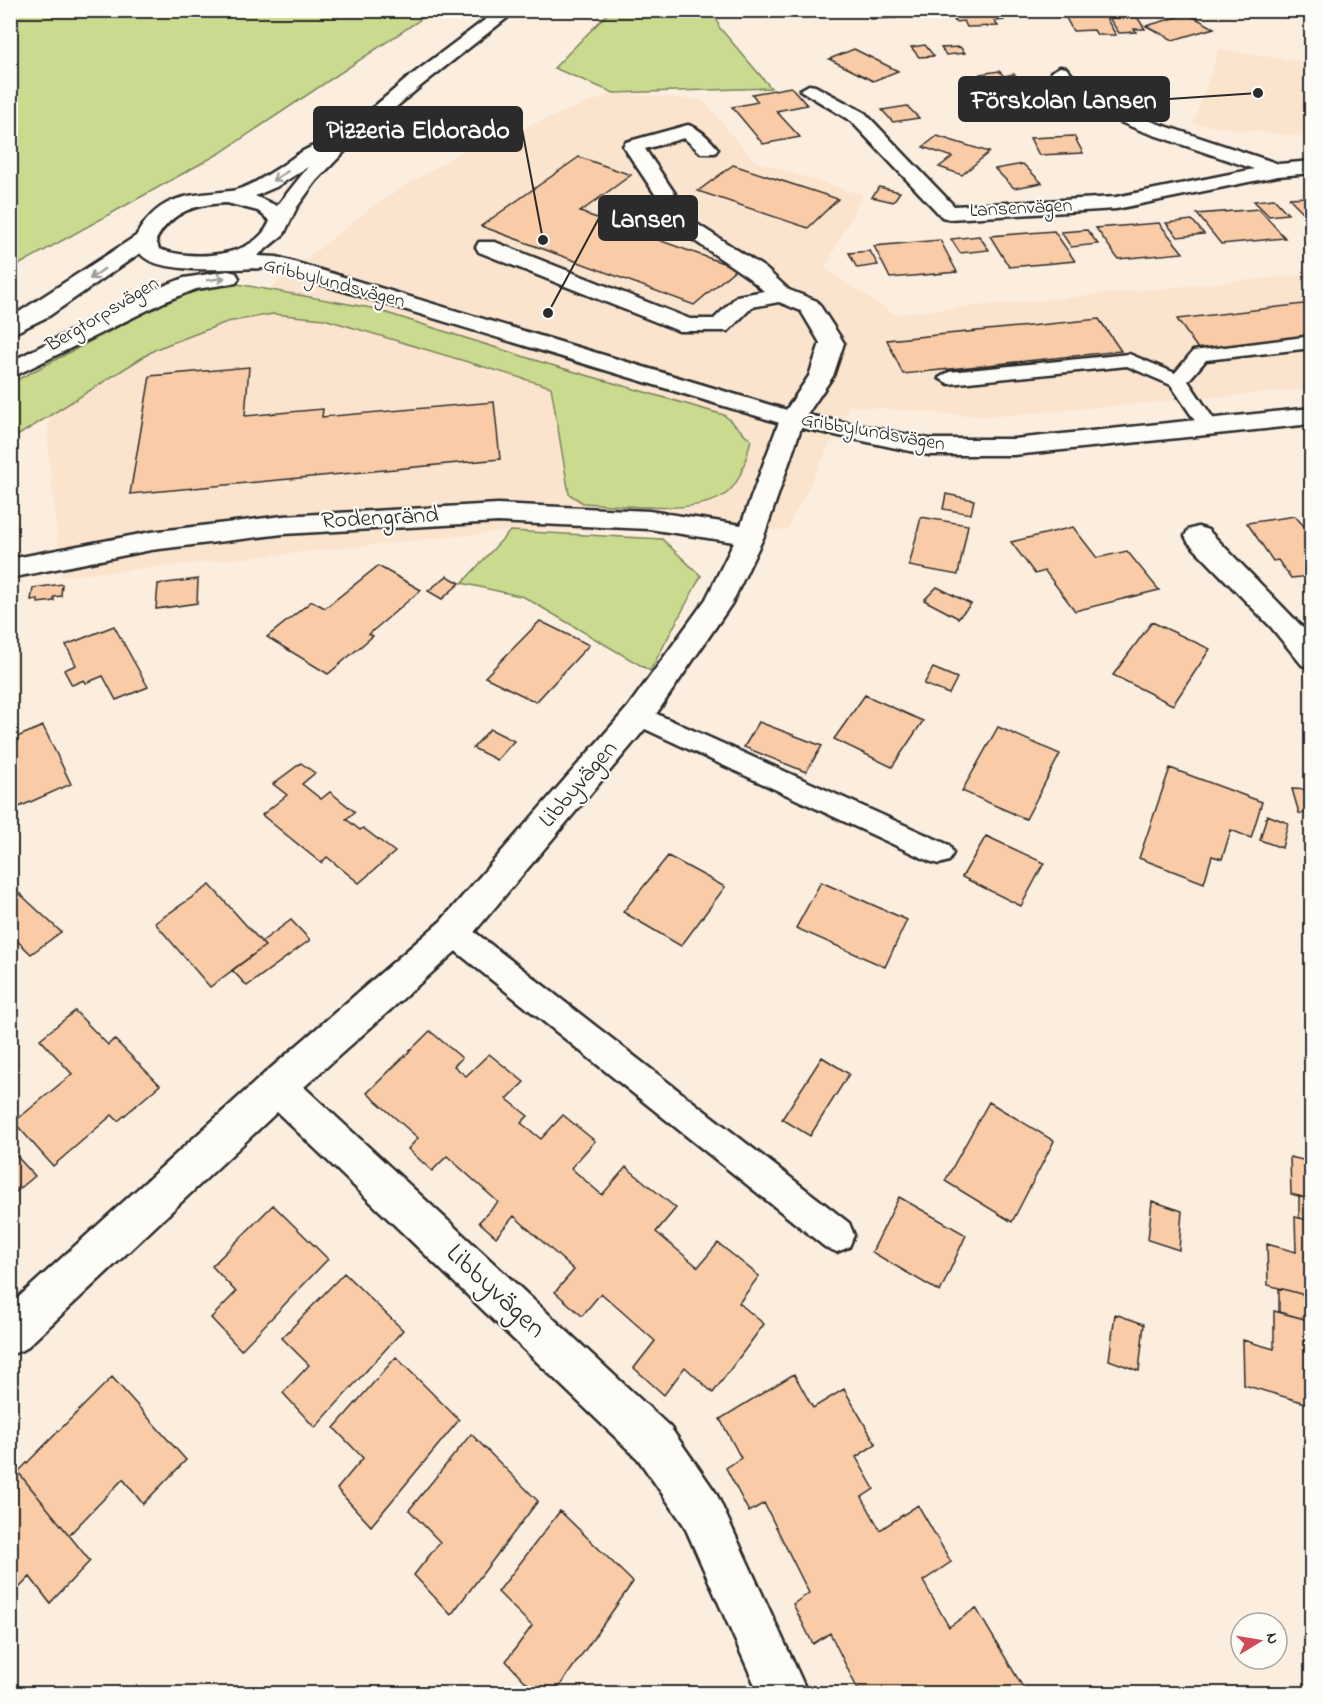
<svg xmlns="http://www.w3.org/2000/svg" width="1322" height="1704" viewBox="0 0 1322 1704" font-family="'Indie Flower',sans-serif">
  <rect width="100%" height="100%" fill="#fceedf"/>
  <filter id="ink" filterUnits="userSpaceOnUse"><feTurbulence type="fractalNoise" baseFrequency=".0167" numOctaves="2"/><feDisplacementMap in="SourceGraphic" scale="12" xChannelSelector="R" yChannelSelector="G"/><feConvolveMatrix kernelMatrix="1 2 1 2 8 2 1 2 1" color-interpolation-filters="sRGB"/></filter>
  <g filter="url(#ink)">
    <path fill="#fbe4ce" d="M1219,49L1311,63V138L1193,124Z
      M614,93L703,100L754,161L863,195L825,268L893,314L1311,274V389L986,417L849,406L787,530L510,531L61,577L47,436L50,415L156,349L227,322L374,205L464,150Z"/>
    <path fill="#cada8e" stroke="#7a825c" stroke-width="1.5" d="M11,10H433V11L220,153L11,269Z
      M610,11H715L719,27L771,88L614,93L554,68Z
      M232,283L371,308L541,362L724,415L751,440C746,458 742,481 726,494C696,516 620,505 583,503L569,494L551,387L324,319L273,314L227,322L156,349L11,440V383L177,296Z
      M510,531L662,539L701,576L650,671L524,597L462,583Z"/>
    <path fill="#f9cca7" stroke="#2b2b2b" stroke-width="1.5" d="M817,10H857L854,16Z
      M869,10H893L896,18L871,19Z
      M950,10H999L1004,20L994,21L998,26L967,27L964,21L955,22Z
      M1188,14L1214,28L1173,40L1146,26Z
      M1065,16H1105L1116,35H1097L1094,30L1073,31Z
      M1137,17L1145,29H1134L1136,32L1119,33L1109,18Z
      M925,45L934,56L919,57L911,47Z
      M960,47L965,53L946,55L941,48Z
      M854,49L898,71L873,81L829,59Z
      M999,71L1004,76L1014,74L1022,82L1012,83L1024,96L1012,98L1001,87L983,89L973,79L984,78L980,74Z
      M791,87L807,105L776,111L800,137L763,144L732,107L758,102L752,94Z
      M907,106L919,118L893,122L882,110Z
      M937,136L989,152L962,175L939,167L952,157L923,147Z
      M1074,136L1083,153L1039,155L1030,138Z
      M579,157L631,175L580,212L737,268L694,305L481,226Z
      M1023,164L1042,183L1014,188L995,169Z
      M733,165L838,199L808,228L698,191Z
      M879,187L900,192L893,202L872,197Z
      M1307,197L1312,201V216H1307L1289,198Z
      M1274,199L1288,214L1269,216L1254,201Z
      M1259,209L1285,238L1221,244L1197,214Z
      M1192,220L1204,234L1178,237L1166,223Z
      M1159,223L1183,253L1118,259L1096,228Z
      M1087,230L1098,244L1071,247L1061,232Z
      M1054,231L1075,261L1009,267L990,236Z
      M979,236L989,250L960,253L951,239Z
      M940,240L957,272L890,278L874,246Z
      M870,251L878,265L857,268L849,253Z
      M1312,303V337L1198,349L1177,319Z
      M1099,319L1121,351L903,374L887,340Z
      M249,367L245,416L323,409L322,417L494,402L500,459L130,494L150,376Z
      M946,494L974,500L971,514L943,509Z
      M1295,516L1312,535V576L1291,578L1278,560L1273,561L1247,523Z
      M921,517L968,525L958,575L909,566Z
      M1073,527L1097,558L1127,551L1159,590L1075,611L1045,571L1035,574L1011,542Z
      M378,566L421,590L369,634L373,636L328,674L267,637L312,601L325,608Z
      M447,576L460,583L442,599L428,591Z
      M198,579L197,603L156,609L158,584Z
      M62,584L61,596L54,597V601L38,603V599L31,600L33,588Z
      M937,587L971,604L958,618L924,600Z
      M540,621L589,645L536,702L485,677Z
      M1152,622L1210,649L1173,705L1113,675Z
      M114,626L148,687L116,700L103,676L86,683L84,680L72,685L64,670L76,665L66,645Z
      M933,668L957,678L949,694L924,684Z
      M865,695L923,721L892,767L834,739Z
      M759,722L822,746L806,772L744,747Z
      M43,726L71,784L10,811V740Z
      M998,727L1060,754L1026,819L962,791Z
      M490,729L514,741L497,760L473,748Z
      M301,763L315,773L302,784L321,799L330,792L355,812L346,819L360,830L363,828L395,852L359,883L327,857L321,863L262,815L287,795L273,784Z
      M1170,768L1262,802L1251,838L1231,830L1222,859L1212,856L1204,883L1139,858Z
      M1292,789L1312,790V814L1299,813Z
      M1267,815L1288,823L1282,848L1260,840Z
      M986,836L1044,863L1021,906L962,877Z
      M668,856L725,887L681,946L623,912Z
      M821,882L907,920L885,967L796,928Z
      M210,885L265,946L210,987L155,923Z
      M19,893L61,932L31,954L10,934V899Z
      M291,920L310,940L247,986L232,970L265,946L261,942Z
      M75,1011L108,1045L114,1039L160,1085L118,1121L112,1115L53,1166L14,1122L72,1074L40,1039Z
      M430,1031L462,1058L454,1066L466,1076L489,1054L524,1082L507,1099L528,1116L521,1123L541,1139L563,1115L595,1141L571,1168L602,1195L626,1167L676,1208L656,1232L698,1267L718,1243L759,1276L739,1303L764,1324L713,1393L685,1367L664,1395L634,1368L655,1341L601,1293L582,1316L555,1292L574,1270L514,1216L496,1237L479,1222L498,1202L447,1156L432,1171L408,1149L418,1138L367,1093Z
      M822,1057L849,1074L810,1136L782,1119Z
      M989,1102L1054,1141L1012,1222L945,1181Z
      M10,1149L35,1176L10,1197Z
      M1290,1157L1312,1162V1200L1291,1194Z
      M1299,1196L1312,1200V1221L1299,1218Z
      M899,1197L966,1235L940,1292L872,1252Z
      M1152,1201L1182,1211L1179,1250L1148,1240Z
      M273,1205L328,1259L241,1350L211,1318L236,1292L212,1266Z
      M1295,1217L1312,1221V1297L1268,1285L1267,1244L1296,1252Z
      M344,1273L403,1330L315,1428L283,1393L309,1365L282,1338Z
      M1279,1288L1312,1297V1321L1279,1312Z
      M1274,1311L1312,1321V1405L1244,1385L1243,1340L1274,1349Z
      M1115,1314L1144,1324L1139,1371L1109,1360Z
      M396,1357L459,1420L371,1526L337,1489L363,1458L334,1428Z
      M794,1374L813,1408L844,1389L876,1444L856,1457L874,1489L862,1497L880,1530L918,1505L951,1562L923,1581L949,1627L976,1608L1024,1689L1018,1694H860L830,1633L813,1644L793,1604L809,1593L764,1503L749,1512L726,1468L741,1458L720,1419Z
      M112,1377L186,1460L143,1504L123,1479L69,1535L18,1472Z
      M471,1434L538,1501L451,1615L414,1575L440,1542L409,1510Z
      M18,1472L90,1561L50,1603L30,1577L10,1597V1479Z
      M560,1511L633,1582L554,1694H537L506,1661L532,1626L498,1592Z"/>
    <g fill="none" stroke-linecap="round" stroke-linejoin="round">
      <g stroke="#2b2b2b" stroke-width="5">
        <path id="lane" d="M1312,336V348L1206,360L1188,381L1219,427L1216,431H1202L1171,385L1127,366L949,384L939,378L949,372L1129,354L1175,373L1193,351Z
          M639,706L949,845L953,853L949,861L939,864L929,861L630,722L627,715L630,708Z
          M453,920L463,923L849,1223L854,1235L849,1247L837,1252L825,1247L443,941L439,932L443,923Z"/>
      </g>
      <g stroke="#2b2b2b" stroke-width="5">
        <path id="street" d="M1060,67L1066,68L1087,92L1103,101L1156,123L1279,164L1312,161V173L1278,176L1116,209L949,219L942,217L851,121L800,90L809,85L815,86L865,113L954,206L1116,197L1254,169L1142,131L1089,109L1075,100L1051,72Z
          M688,125C699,128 711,140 718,149L715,153H701L684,138L645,149L694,222L765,268L789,290L817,301L844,343L833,376L804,419L764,536L732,603L650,723L465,943L304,1087L670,1427L716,1493L808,1694H759L684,1525L638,1459L277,1112L25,1349L10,1355V1305L264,1074L441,921L628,707L706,599L734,542L649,529L498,522L283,534L151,550L10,578V559L151,532L283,516L498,504L649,511L741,525L780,419L809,376L820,343L801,311L779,302L752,307L728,331H679L479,252L476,247L479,242H495L690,319H714L737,296L764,291L749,278L679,230L623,146L626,142Z
          M1198,527L1208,530L1312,637V668L1302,665L1271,627L1188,542L1185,536L1188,530Z"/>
      </g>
      <g stroke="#2b2b2b" stroke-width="5">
        <path id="secondary" d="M498,10H517L422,85L347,149L316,181L297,207L284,234L257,256L277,257L797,413L929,439H1014L1312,408V424L1014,455H929L783,424L268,268C241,268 155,276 140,253L49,316L10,335V318L136,236C160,193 189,196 231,191C246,189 264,177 277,169C291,160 312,140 329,145L409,77ZM308,167L277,206L255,196L276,187ZM227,203L258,211L270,221C255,259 191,261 159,249L156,240C171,211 196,204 227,203Z
          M228,271L236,273L239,278L236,283L196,289L164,302L10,378V362L148,292L184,278Z"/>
      </g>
      <use href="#lane" fill="#fdfcf7" fill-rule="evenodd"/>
      <use href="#street" fill="#fdfcf7" fill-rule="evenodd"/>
      <use href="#secondary" fill="#fdfcf7" fill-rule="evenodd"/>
    </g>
    <defs><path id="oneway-shaft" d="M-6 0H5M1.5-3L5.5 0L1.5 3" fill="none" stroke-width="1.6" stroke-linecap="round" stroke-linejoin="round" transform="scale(1.5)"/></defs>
    <g stroke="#9e9e9b">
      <use href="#oneway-shaft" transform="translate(280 176) rotate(148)"/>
      <use href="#oneway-shaft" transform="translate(97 274) rotate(145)"/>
      <use href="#oneway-shaft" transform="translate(216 279) rotate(-8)"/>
    </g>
  </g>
  <g text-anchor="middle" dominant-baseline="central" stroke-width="4.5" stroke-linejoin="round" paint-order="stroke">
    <g font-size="20" fill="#2b2b2b" stroke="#fdfcf7">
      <text transform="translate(1021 209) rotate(-3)">Lansenvägen</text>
      <text transform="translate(334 284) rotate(15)">Gribbylundsvägen</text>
      <text transform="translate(103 315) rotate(-31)">Bergtorpsvägen</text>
      <text transform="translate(873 433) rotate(10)">Gribbylundsvägen</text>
    </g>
    <g font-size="24" fill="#2b2b2b" stroke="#fdfcf7">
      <text transform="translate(380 519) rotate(-3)">Rodengränd</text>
      <text transform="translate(579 785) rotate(-49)">Libbyvägen</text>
    </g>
    <g font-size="28" fill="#2b2b2b" stroke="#fdfcf7">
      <text transform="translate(495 1292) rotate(43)">Libbyvägen</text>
    </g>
  </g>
  <path fill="none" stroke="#2b2b2b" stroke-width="2" d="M1258 93L1169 99M543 240L522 129M548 313L599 218"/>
  <g fill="#2b2b2b" stroke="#fdfcf7" stroke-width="2">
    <circle cx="1258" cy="93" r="6"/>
    <circle cx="543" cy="240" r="6"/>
    <circle cx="548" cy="313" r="6"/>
  </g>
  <g fill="#2b2b2b" stroke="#2b2b2b" stroke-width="2">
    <rect x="959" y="77" width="210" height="44" rx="6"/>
    <rect x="314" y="107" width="208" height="44" rx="6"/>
    <rect x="599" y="196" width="98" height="44" rx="6"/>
  </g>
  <g font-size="26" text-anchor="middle" font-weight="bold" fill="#fff">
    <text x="1064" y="108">Förskolan Lansen</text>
    <text x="418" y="138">Pizzeria Eldorado</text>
    <text x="648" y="227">Lansen</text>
  </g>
  <rect width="1322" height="1704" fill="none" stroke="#fdfcf7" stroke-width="36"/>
  <rect x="18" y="18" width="1286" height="1668" fill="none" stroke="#2b2b2b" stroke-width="2" filter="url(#ink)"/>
  <g transform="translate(1259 1641) rotate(79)"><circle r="28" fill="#fdfcf7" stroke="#a9a8a5" stroke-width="1.5"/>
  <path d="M0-4.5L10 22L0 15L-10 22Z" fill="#d1495b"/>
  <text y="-9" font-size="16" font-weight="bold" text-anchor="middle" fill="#2b2b2b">N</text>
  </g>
</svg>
